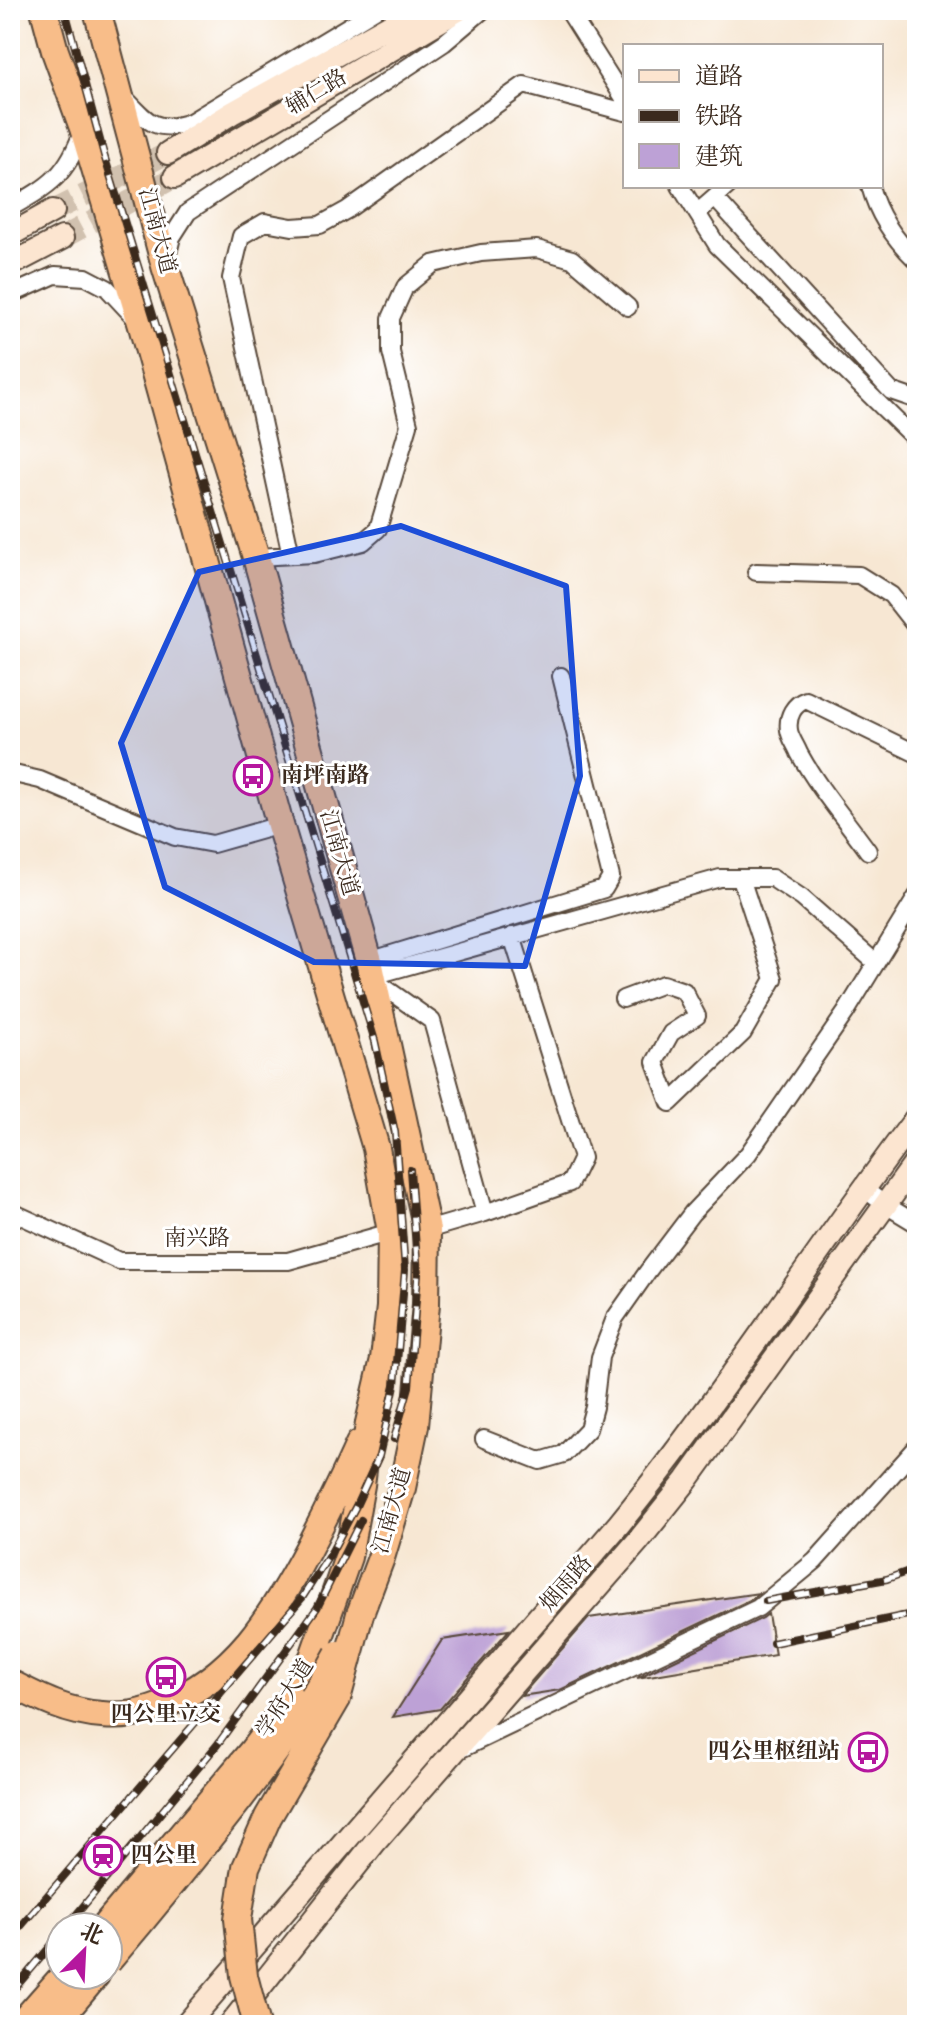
<svg xmlns="http://www.w3.org/2000/svg" width="927" height="2035" viewBox="0 0 927 2035" font-family="Vollkorn,'Noto Serif SC',serif">
  <rect width="100%" height="100%" fill="#fff"/>
  <filter id="ink" filterUnits="userSpaceOnUse"><feTurbulence type="fractalNoise" baseFrequency=".0125" numOctaves="2"/><feDisplacementMap in="SourceGraphic" scale="16" xChannelSelector="R" yChannelSelector="G"/><feConvolveMatrix kernelMatrix="1 2 1 2 8 2 1 2 1" color-interpolation-filters="sRGB"/></filter>
  <filter id="wash" filterUnits="userSpaceOnUse"><feTurbulence type="fractalNoise" baseFrequency=".006" numOctaves="4" result="noise"/><feDisplacementMap in="SourceGraphic" scale="32" xChannelSelector="R" yChannelSelector="G"/><feGaussianBlur stdDeviation="1.8" result="paint"/><feColorMatrix in="noise" values="0 0 0 0 0 0 0 0 0 0 0 0 0 0 0 0 0 1.4 0 .05"/><feComposite in="paint" operator="in"/></filter>
  <g filter="url(#wash)">
    <rect width="100%" height="100%" fill="#f7e7d3"/>
    <g id="blocks">
      <path fill="#bda1d6" d="M759,1593L752,1599L560,1690L521,1696L589,1618Z
        M768,1614L775,1655L637,1678L763,1618Z
        M509,1630L440,1709L393,1717L442,1640Z"/>
    </g>
  </g>
  <g filter="url(#ink)">
    <use href="#blocks" fill-opacity="0" stroke="#574639" stroke-width="2"/>
    <g fill="none" stroke-linecap="round" stroke-linejoin="round">
      <path stroke="#d1c1af" stroke-width="22" stroke-dasharray="22 11" stroke-linecap="butt" d="M53,211L168,153
        M62,238L175,177"/>
      <g stroke="#574639" stroke-width="20">
        <path id="minor" d="M568,10L625,100
          M124,97C147,121 155,134 190,122L375,10
          M680,186L717,245L917,441
          M870,186C878,216 895,240 917,261
          M715,198L891,391L917,400
          M10,208C51,185 67,175 83,130
          M697,213L728,186
          M166,261L172,237L188,212L444,43L483,10
          M10,295L55,275L86,277L107,288L136,319
          M291,555L231,278L241,236L265,222L292,227L320,225L347,210L524,85L625,112
          M256,557L314,554L363,542L378,529L409,425L391,352V318L405,287L433,264L481,253L537,249L572,259L628,307
          M756,572L859,575L891,595L917,628
          M10,773L40,780L175,837L213,844L280,825
          M868,851C845,819 818,788 799,753C796,745 790,738 789,730C787,716 794,704 806,700L917,754
          M369,961L604,889L611,877L561,676
          M373,976L720,878H772L802,898L876,963
          M374,980L432,1021L485,1213
          M623,999L663,984L684,991L697,1016L671,1033L655,1062L670,1103L743,1033L774,979L741,878
          M863,1188L884,1204L917,1224
          M10,1211L119,1261H288L391,1232
          M427,1230L485,1213L570,1183L582,1158L512,936
          M484,1439L540,1461L564,1454L588,1429L594,1407L600,1357L615,1318L648,1271L692,1213L748,1154L846,1012L917,896
          M459,1750L758,1608L815,1561L917,1447"/>
      </g>
      <g stroke="#574639" stroke-width="26">
        <path id="secondary" d="M168,153L232,113L417,10
          M175,177L458,10
          M10,235L53,211
          M10,265L62,238
          M186,2025L619,1524C725,1394 815,1251 917,1117
          M230,2025L375,1842L639,1540L687,1480L917,1161"/>
      </g>
      <g stroke="#574639" stroke-width="30">
        <path id="trunk" d="M44,10L55,51L83,128L142,326L280,825L376,1148L391,1232L390,1307L384,1359L369,1423L361,1485L348,1557L313,1657L291,1699
          M97,10L165,266L256,557L369,961L427,1230L426,1304L415,1426L402,1488L381,1558L360,1614
          M10,1683C39,1698 69,1713 102,1715C125,1717 140,1714 161,1706C235,1678 273,1615 308,1549C326,1514 343,1480 359,1444
          M20,2025L64,1975
          M54,2025L96,1975"/>
      </g>
      <use href="#minor" stroke="#fff" stroke-width="16"/>
      <use href="#secondary" stroke="#fce5d0" stroke-width="22"/>
      <use href="#trunk" stroke="#f8bd89" stroke-width="26"/>
      <g stroke="#3b2a1e" stroke-width="8">
        <path id="rail" d="M394,1439L409,1387L418,1274L410,1170
          M766,1601L887,1579L917,1568
          M773,1643L917,1613
          M66,1927L217,1745L317,1608L361,1520
          M10,1939L302,1598L332,1551L356,1506L379,1456L395,1385L405,1270L395,1132L375,1041L104,155L65,10
          M10,1994L60,1935"/>
      </g>
      <use href="#rail" stroke="#fff" stroke-width="5" stroke-dasharray="15" stroke-linecap="butt"/>
      <g stroke="#574639" stroke-width="30" stroke-linecap="butt">
        <path id="trunk-bridge" d="M104,1927L253,1750L291,1699
          M108,1961C153,1908 196,1855 239,1800C275,1753 310,1706 338,1654
          M257,2025L244,1976L238,1919L246,1867L268,1817L337,1699L360,1614"/>
      </g>
      <use href="#trunk-bridge" stroke="#f8bd89" stroke-width="26"/>
    </g>
  </g>
  <path fill="#1d4ed8" fill-opacity="0.2" stroke="#1d4ed8" stroke-width="6" stroke-linejoin="round" d="M401,526L566,586L580,776L525,966L314,962L165,887L121,743L199,572Z"/>
  <defs>
    <g id="bus-ring" transform="scale(2)"><circle r="9.5" fill="#fff" stroke="#b5179e" stroke-width="1.5"/><path d="M-5-6H5V4H4V6H2V4H-2V6H-4V4H-5ZM-3.5-4V0h7V-4ZM-3.5 1.2v1.5H-2V1.2ZM2 1.2v1.5H3.5V1.2Z" fill="#b5179e"/></g>
    <g id="station-ring" transform="scale(2)"><circle r="9.5" fill="#fff" stroke="#b5179e" stroke-width="1.5"/><path d="M-3-6H3Q5-6 5-4V2Q5 4 3 4L4.5 6H3L1.5 4h-3L-3 6H-4.5L-3 4Q-5 4-5 2V-4Q-5-6-3-6ZM-3.5-4v3h7v-3ZM-3.5 1v1.5H-2V1ZM2 1v1.5H3.5V1Z" fill="#b5179e"/></g>
  </defs>
  <g fill-rule="evenodd">
    <use href="#bus-ring" x="253" y="776"/>
    <use href="#bus-ring" x="166" y="1677"/>
    <use href="#bus-ring" x="868" y="1752"/>
    <use href="#station-ring" x="103" y="1856"/>
  </g>
  <g text-anchor="middle" dominant-baseline="central" stroke-width="6" stroke-linejoin="round" paint-order="stroke">
    <g font-size="22" fill="#3b2a1e" stroke="#fff">
      <text transform="translate(317 93) rotate(-31)">辅仁路</text>
      <text transform="translate(156 231) rotate(75)">江南大道</text>
      <text transform="translate(338 853) rotate(74)">江南大道</text>
      <text x="197" y="1239">南兴路</text>
      <text transform="translate(393 1511) rotate(-74)">江南大道</text>
      <text transform="translate(567 1584) rotate(-49)">烟雨路</text>
      <text transform="translate(286 1699) rotate(-58)">学府大道</text>
    </g>
    <g font-size="22" font-weight="bold" fill="#3b2a1e" stroke="#fff" text-anchor="start">
      <text x="281" y="776">南坪南路</text>
      <text x="166" y="1715" text-anchor="middle">四公里立交</text>
      <text x="840" y="1752" text-anchor="end">四公里枢纽站</text>
      <text x="131" y="1856">四公里</text>
    </g>
  </g>
  <rect width="927" height="2035" fill="none" stroke="#fff" stroke-width="40"/>
  <rect x="623" y="44" width="260" height="144" fill="#ffffff" stroke="#b1aaa5" stroke-width="2"/>
  <rect x="639" y="70" width="40" height="12" fill="#fce5d0" stroke="#b1aaa5" stroke-width="2"/>
  <text x="695" y="84" font-size="24" fill="#3b2a1e">道路</text>
  <rect x="639" y="110" width="40" height="12" fill="#3b2a1e" stroke="#b1aaa5" stroke-width="2"/>
  <text x="695" y="124" font-size="24" fill="#3b2a1e">铁路</text>
  <rect x="639" y="144" width="40" height="24" fill="#bda1d6" stroke="#b1aaa5" stroke-width="2"/>
  <text x="695" y="164" font-size="24" fill="#3b2a1e">建筑</text>
  <g transform="translate(84 1951) rotate(24)"><circle r="38" fill="#ffffff" stroke="#b1aaa5" stroke-width="2"/>
  <path d="M0-6L14 30L0 20L-14 30Z" fill="#b5179e"/>
  <text y="-12" font-size="22" font-weight="bold" text-anchor="middle" fill="#3b2a1e">北</text>
  </g>
</svg>
